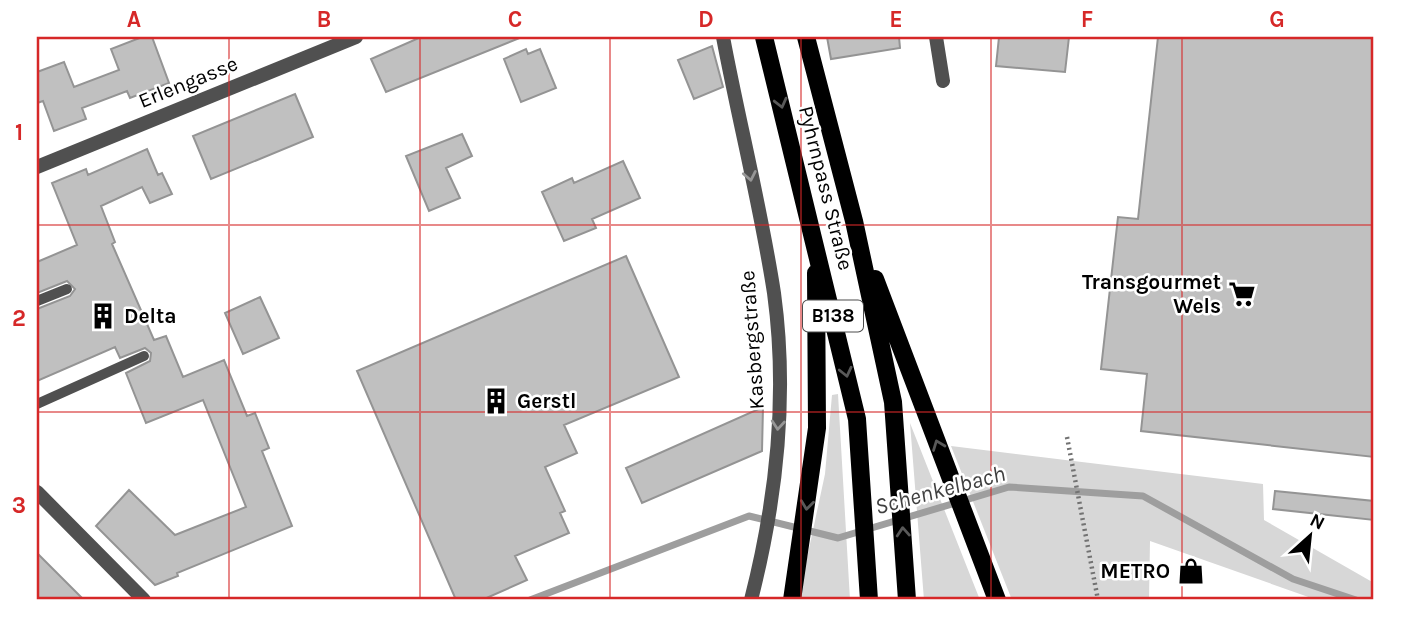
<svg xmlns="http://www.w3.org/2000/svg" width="1411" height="637" viewBox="0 0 1411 637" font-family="Karla,sans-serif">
  <rect width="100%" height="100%" fill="#fff"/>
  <path fill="#d7d7d7" d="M838,394L850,600H798L825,474L832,395Z
    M910,423L980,600H924Z
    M951,446L1263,484L1264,520L1374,583V600H1317L1150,541L1149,600H1012Z"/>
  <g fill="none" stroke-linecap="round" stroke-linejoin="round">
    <path stroke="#9e9e9e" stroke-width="7" d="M530,600L749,516L838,538L1009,487L1143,496L1293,579L1356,600"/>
  </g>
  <path fill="#c0c0c0" stroke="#949494" stroke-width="2" d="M142,37H152L169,83L130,98L127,91L82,108L86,119L54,131L43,101L37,103V72L64,62L74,87L119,70L111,49Z
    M421,37H522L386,92L371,59Z
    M827,37H899L900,48L831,59Z
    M999,37H1069L1065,72L996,66Z
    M1158,37H1374V457L1141,431L1147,374L1101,369L1118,217L1138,219Z
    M712,46L723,87L694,99L678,60Z
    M526,49L528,54L540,49L556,88L521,102L504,59Z
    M295,94L313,137L211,179L193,136Z
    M462,134L472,156L446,168L460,198L429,211L406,156Z
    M147,149L158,175L162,173L172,194L150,203L142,187L101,206L115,242L112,244L154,340L166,336L183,377L224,360L247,416L255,413L269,448L262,451L292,526L177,573L178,576L155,585L96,526L129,490L175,535L246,507L203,400L146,423L126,373L150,361L151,353L145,348L120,358L115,347L37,381V309L70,296L75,289L67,281L37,293V262L77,245L52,183L86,169L88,175Z
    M623,161L640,198L592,219L596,228L564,241L542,192L572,178L574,183Z
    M626,256L679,377L564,425L577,453L545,467L565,511L560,513L569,533L515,556L527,580L482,600H456L357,371Z
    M260,297L279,338L243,354L225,313Z
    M763,407L762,451L642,503L626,468Z
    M1275,491L1374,501V520L1273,509Z
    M37,553L84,600H37Z"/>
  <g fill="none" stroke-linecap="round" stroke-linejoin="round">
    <path stroke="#727272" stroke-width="4.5" stroke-dasharray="2 3.5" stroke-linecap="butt" d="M1067,437L1098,600"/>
    <path stroke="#505050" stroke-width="10" d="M37,301L67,289
      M37,404L144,356"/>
    <path stroke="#505050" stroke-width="14" d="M723,37C739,122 761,208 774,293C788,395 776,502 751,600
      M936,37L943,81
      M37,167L356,37
      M37,492L144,600"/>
    <path stroke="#000" stroke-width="18" d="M764,37L857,419L869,600
      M806,37L854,221L893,402L907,600
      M875,279L997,600
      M792,600L817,428L816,273"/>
  </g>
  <defs><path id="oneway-chevron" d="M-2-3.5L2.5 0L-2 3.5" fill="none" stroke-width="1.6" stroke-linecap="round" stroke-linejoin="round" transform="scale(1.75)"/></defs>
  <g stroke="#595959">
    <use href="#oneway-chevron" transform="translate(781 103) rotate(76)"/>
    <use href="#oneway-chevron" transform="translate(846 372) rotate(77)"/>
    <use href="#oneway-chevron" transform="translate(938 445) rotate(-111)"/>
    <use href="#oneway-chevron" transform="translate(807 505) rotate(97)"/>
    <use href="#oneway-chevron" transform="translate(903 532) rotate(-94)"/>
  </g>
  <g stroke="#969696">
    <use href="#oneway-chevron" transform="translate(750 176) rotate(79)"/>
    <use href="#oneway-chevron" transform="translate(778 425) rotate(95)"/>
  </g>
  <path fill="none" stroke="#d62828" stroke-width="2" stroke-opacity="0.55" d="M229,37V600M420,37V600M610,37V600M801,37V600M991,37V600M1182,37V600M37,225H1374M37,412H1374"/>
  <defs>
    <g id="supermarket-bare" transform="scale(2.1)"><path d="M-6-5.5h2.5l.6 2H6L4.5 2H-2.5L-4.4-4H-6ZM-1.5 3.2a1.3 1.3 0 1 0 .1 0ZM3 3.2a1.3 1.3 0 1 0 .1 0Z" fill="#000" stroke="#fff" stroke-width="2.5" paint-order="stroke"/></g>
    <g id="building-bare" transform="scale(2.1)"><path d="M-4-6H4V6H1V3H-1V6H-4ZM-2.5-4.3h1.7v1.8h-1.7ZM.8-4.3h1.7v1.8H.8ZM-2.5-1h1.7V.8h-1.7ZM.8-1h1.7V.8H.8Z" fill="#000" stroke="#fff" stroke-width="2.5" paint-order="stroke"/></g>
    <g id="shop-bare" transform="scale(2.1)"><path d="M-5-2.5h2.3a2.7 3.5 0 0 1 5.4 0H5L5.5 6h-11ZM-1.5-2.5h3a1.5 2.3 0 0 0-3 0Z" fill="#000" stroke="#fff" stroke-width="2.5" paint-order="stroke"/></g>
  </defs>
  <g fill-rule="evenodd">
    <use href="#supermarket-bare" x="1242" y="294"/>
    <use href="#building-bare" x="103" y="316"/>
    <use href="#building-bare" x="496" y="401"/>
    <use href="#shop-bare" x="1191" y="571"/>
  </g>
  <g text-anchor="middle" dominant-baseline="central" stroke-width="5" stroke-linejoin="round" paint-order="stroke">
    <rect fill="#fff" stroke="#4c4c4c" stroke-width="2" x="803" y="300.5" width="60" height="31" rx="5"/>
    <g font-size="19" font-weight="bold" fill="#000">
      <text x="833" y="316">B138</text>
    </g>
    <g font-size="21" fill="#000" stroke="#fff">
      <text transform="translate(188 82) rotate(-22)">Erlengasse</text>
      <text transform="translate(826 188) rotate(76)">Pyhrnpass Straße</text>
      <text transform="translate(752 340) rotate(-94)">Kasbergstraße</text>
    </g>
    <g font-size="21" font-weight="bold" fill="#000" stroke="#fff" text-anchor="end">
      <text x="1221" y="282">Transgourmet<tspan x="1221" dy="24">Wels</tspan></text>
      <text x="124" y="316" text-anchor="start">Delta</text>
      <text x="517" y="401" text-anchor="start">Gerstl</text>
      <text x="1170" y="571">METRO</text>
    </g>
    <g font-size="23" font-style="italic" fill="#3f3f3f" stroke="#fff">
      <text transform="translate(940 490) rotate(-15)">Schenkelbach</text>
    </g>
  </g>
  <rect width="1411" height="637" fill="none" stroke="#ffffff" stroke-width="77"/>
  <g transform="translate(1310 536) rotate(27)" stroke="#ffffff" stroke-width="5" paint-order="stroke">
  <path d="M0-5L12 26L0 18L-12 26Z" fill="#000000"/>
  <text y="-10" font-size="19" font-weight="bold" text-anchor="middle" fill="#000000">N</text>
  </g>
  <rect x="38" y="38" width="1334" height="560" fill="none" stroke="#d62828" stroke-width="2.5"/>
  <g font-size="23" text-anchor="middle" font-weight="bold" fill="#d62828">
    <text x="134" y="27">A</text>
    <text x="324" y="27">B</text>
    <text x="515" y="27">C</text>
    <text x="706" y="27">D</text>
    <text x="896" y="27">E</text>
    <text x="1087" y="27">F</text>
    <text x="1277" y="27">G</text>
    <text x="19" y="140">1</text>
    <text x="19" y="326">2</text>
    <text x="19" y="513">3</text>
  </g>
</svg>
